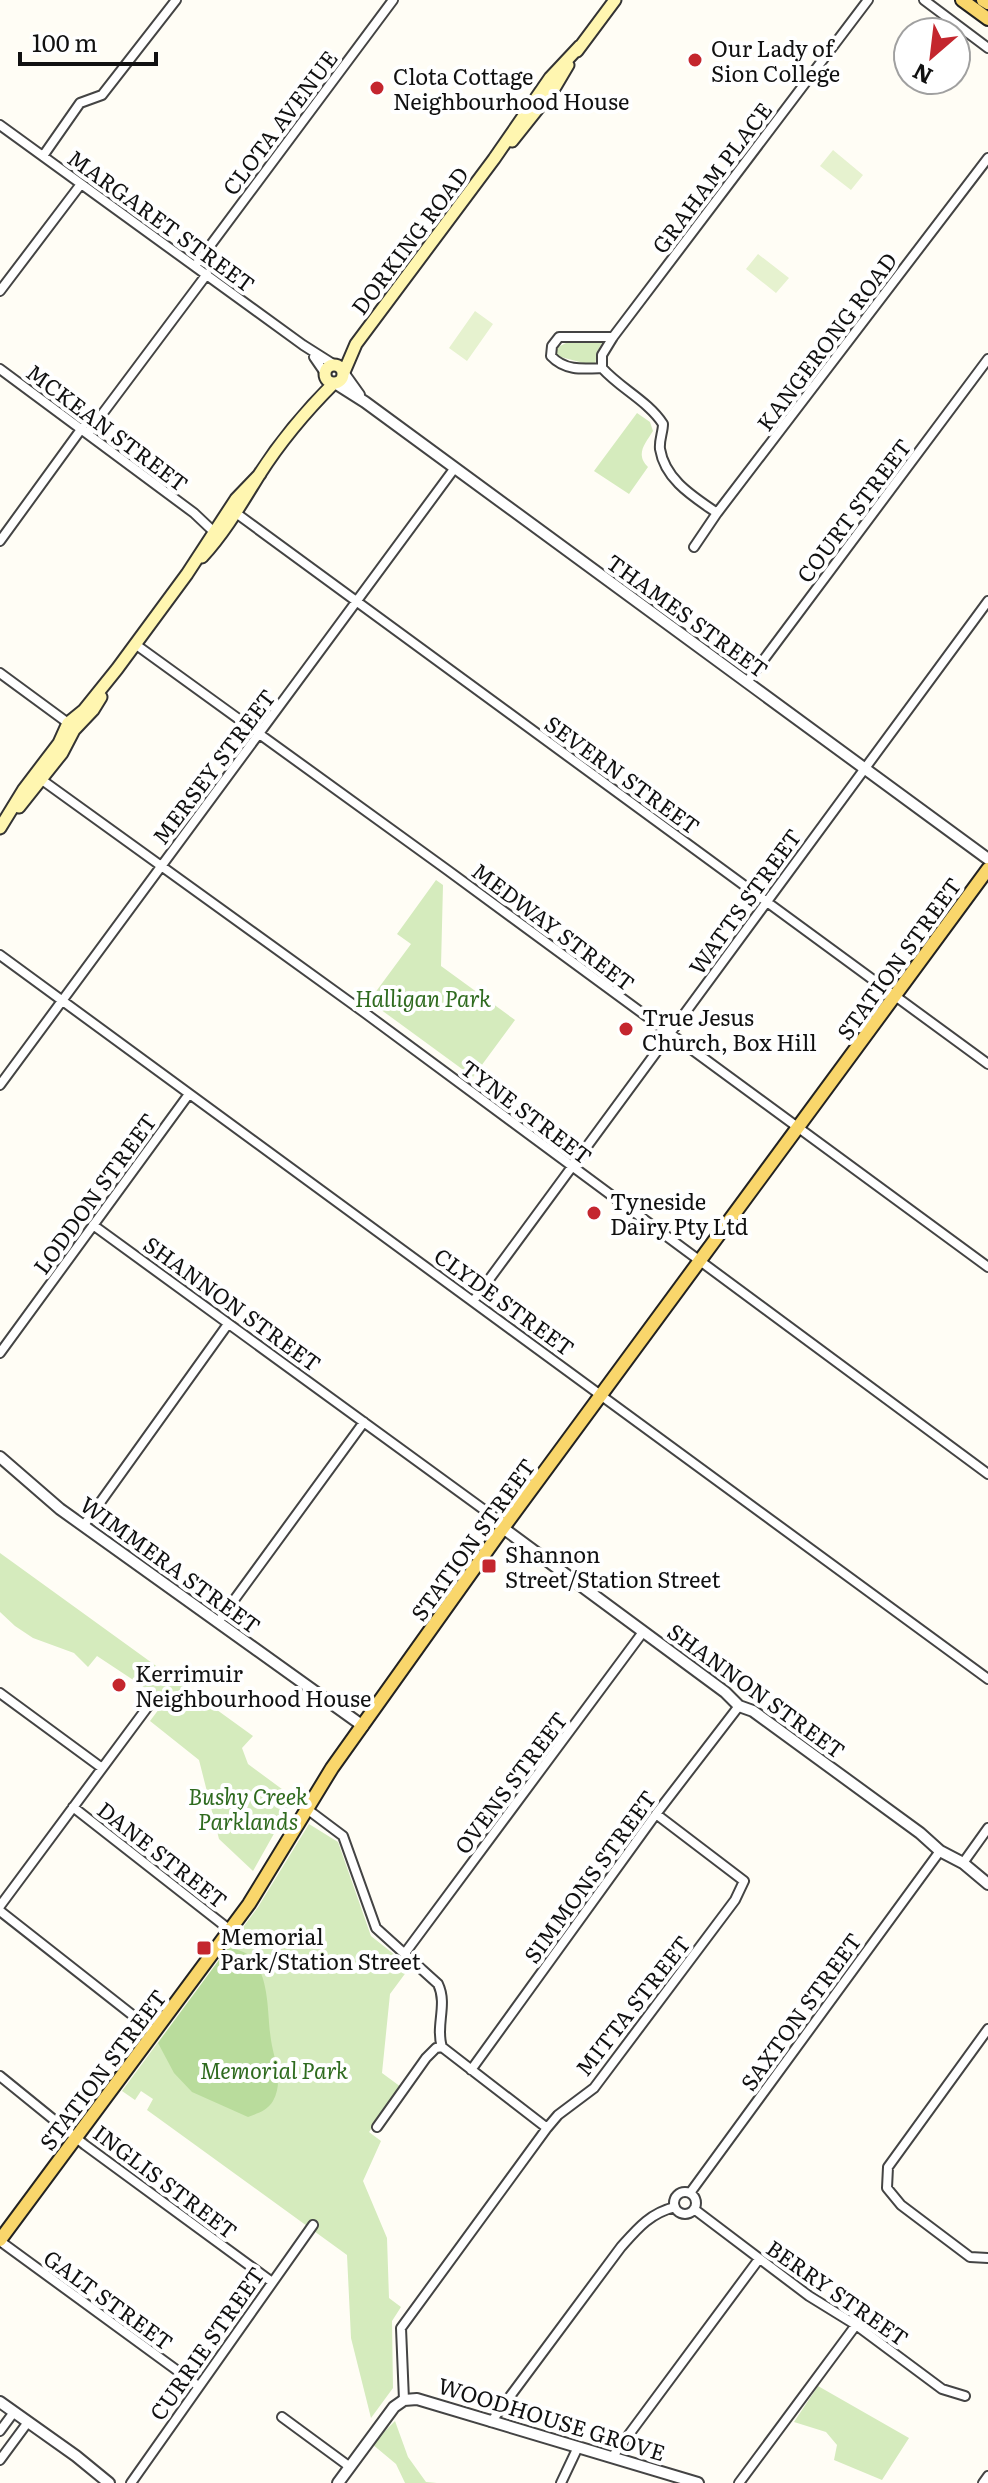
<svg xmlns="http://www.w3.org/2000/svg" width="988" height="2483" viewBox="0 0 988 2483" font-family="Literata,serif">
  <rect width="100%" height="100%" fill="#fffdf5"/>
  <path fill="#d5ebbd" d="M568,342L602,343L597,352L595,366L557,356L556,348Z
    M637,413L650,422L653,431C645,444 635,454 648,467L629,494L594,471Z
    M436,880L443,885L441,966L515,1020L473,1077L369,1001L411,944L397,934Z
    M0,1553L253,1736L242,1748L248,1764L294,1798L253,1871L219,1839L199,1760L150,1721L165,1701L97,1656L88,1667L74,1653L33,1638L15,1626L0,1612Z
    M309,1824L338,1842L371,1936L410,1967L390,1994L382,2073L401,2087L369,2132L381,2141L363,2181L387,2238L389,2298L401,2307L392,2321L393,2388L371,2418L351,2338L347,2255L147,2110L153,2099L141,2091L135,2100L122,2091L258,1907Z
    M818,2386L909,2438L882,2480L834,2460L837,2445L826,2432L794,2422Z
    M395,2421L408,2457L426,2482L437,2483H405L396,2464L372,2444Z"/>
  <path fill="#b9dc9c" d="M228,1948C238,1949 250,1953 255,1961C270,1985 267,2014 271,2040C274,2060 284,2081 273,2101C267,2111 258,2113 248,2117L192,2092L174,2073L158,2043Z"/>
  <path fill="#e6f2cf" d="M833,150L863,175L851,190L820,166Z
    M758,254L789,278L776,293L746,269Z
    M475,311L493,324L467,361L449,348Z"/>
  <g fill="none" stroke-linecap="round" stroke-linejoin="round">
    <g stroke="#444" stroke-width="12">
      <path id="minor" d="M924,0L988,48
        M0,125L303,345L333,364
        M43,156L80,103L102,95L176,0
        M195,266L393,0
        M0,291L81,184
        M314,357L325,373
        M602,368C583,369 565,371 551,356L552,346L559,337H613
        M0,369L194,513L213,531
        M88,433L207,274
        M236,513L988,1064
        M717,513C694,497 665,480 660,449C659,440 663,432 663,424C648,401 621,389 602,368V355L613,337L868,0
        M0,541L82,428
        M694,547L717,513L988,158
        M135,644L446,869L988,1267
        M0,673L68,723
        M747,682L988,359
        M42,780L365,1013L988,1474
        M0,955L988,1679
        M0,1085L454,469
        M93,1225L505,1525
        M474,1300L988,601
        M0,1353L189,1094
        M84,1525L228,1324
        M218,1622L364,1422
        M0,1693L102,1768
        M73,1807L230,1930
        M307,1809L343,1836L376,1928L438,1984C448,2005 435,2026 442,2047L547,2128
        M963,1863L988,1828
        M0,1906L155,1697
        M0,1911L154,2032
        M405,1953L643,1632
        M988,2029L888,2167L887,2188L901,2205L970,2257L988,2258
        M471,2070L656,1814L739,1706
        M0,2076L85,2145L272,2282
        M377,2127L426,2058L436,2048L442,2047
        M674 2203a11 11 0 1 1 22 0a11 11 0 1 1-22 0Z
        M690,2193L940,1851
        M694,2209L809,2296L856,2325L942,2389L965,2396
        M0,2241L197,2385
        M404,2400L401,2328L547,2128L558,2115L594,2088L735,1900L744,1881L656,1814
        M282,2417L350,2467
        M491,2422L621,2247C637,2229 650,2213 675,2207
        M0,2431L14,2412
        M613,2456L759,2259
        M0,2460L28,2422
        M131,2483L313,2225
        M561,2483L578,2447
        M739,2483L856,2325
        M983,2483L988,2476"/>
    </g>
    <g stroke="#444" stroke-width="14">
      <path id="tertiary" d="M344,374L359,395
        M335,383L365,402L988,859
        M0,1457L60,1509L363,1726
        M503,1528L725,1692L739,1706L753,1711L920,1833L940,1851L963,1863L988,1884
        M0,2402L76,2456L109,2483
        M338,2483L394,2407L404,2400L417,2399L698,2483"/>
    </g>
    <g stroke="#333" stroke-width="15">
      <path id="secondary" d="M577,51L615,0
        M512,141L555,87L568,65
        M325 374a9 9 0 1 1 18 0a9 9 0 1 1-18 0Z
        M344,372L356,344L494,159L550,78L580,46
        M202,557C225,532 241,504 259,475C280,442 306,411 334,383
        M19,807L62,753L74,730L93,710L101,697
        M0,828L24,789L59,743L68,723L84,710L117,669L187,574L236,499L260,474"/>
    </g>
    <g stroke="#222" stroke-width="16">
      <path id="primary" d="M962,0L988,19
        M983,0L988,3
        M0,2240L249,1904L332,1768L503,1528L988,869"/>
    </g>
    <use href="#minor" stroke="#fff" stroke-width="8"/>
    <use href="#tertiary" stroke="#fff" stroke-width="10"/>
    <use href="#secondary" stroke="#fff6b0" stroke-width="11"/>
    <use href="#primary" stroke="#f9d66b" stroke-width="12"/>
  </g>
  <g fill="#c4262e" stroke="#fff" stroke-width="3">
    <circle cx="695" cy="60" r="8"/>
    <circle cx="377" cy="88" r="8"/>
    <circle cx="626" cy="1029" r="8"/>
    <circle cx="594" cy="1213" r="8"/>
    <rect x="481" y="1558" width="16" height="16" rx="4"/>
    <circle cx="119" cy="1685" r="8"/>
    <rect x="196" y="1940" width="16" height="16" rx="4"/>
  </g>
  <g text-anchor="middle" dominant-baseline="central" stroke-width="8" stroke-linejoin="round" paint-order="stroke">
    <g font-size="22" fill="#111" stroke="#fff" text-anchor="start">
      <text x="711" y="47">Our Lady of<tspan x="711" dy="25">Sion College</tspan></text>
      <text x="393" y="75">Clota Cottage<tspan x="393" dy="25">Neighbourhood House</tspan></text>
      <text x="642" y="1016">True Jesus<tspan x="642" dy="25">Church, Box Hill</tspan></text>
      <text x="610" y="1200">Tyneside<tspan x="610" dy="25">Dairy Pty Ltd</tspan></text>
      <text x="505" y="1553">Shannon<tspan x="505" dy="25">Street/Station Street</tspan></text>
      <text x="135" y="1672">Kerrimuir<tspan x="135" dy="25">Neighbourhood House</tspan></text>
      <text x="220" y="1935">Memorial<tspan x="220" dy="25">Park/Station Street</tspan></text>
    </g>
    <g font-size="22" fill="#111" stroke="#fff">
      <text transform="translate(279 122) rotate(-53)">CLOTA AVENUE</text>
      <text transform="translate(711 177) rotate(-53)">GRAHAM PLACE</text>
      <text transform="translate(162 220) rotate(36)">MARGARET STREET</text>
      <text transform="translate(409 240) rotate(-53)">DORKING ROAD</text>
      <text transform="translate(826 341) rotate(-53)">KANGERONG ROAD</text>
      <text transform="translate(108 427) rotate(37)">MCKEAN STREET</text>
      <text transform="translate(853 510) rotate(-53)">COURT STREET</text>
      <text transform="translate(688 615) rotate(36)">THAMES STREET</text>
      <text transform="translate(213 766) rotate(-53)">MERSEY STREET</text>
      <text transform="translate(623 774) rotate(36)">SEVERN STREET</text>
      <text transform="translate(744 901) rotate(-54)">WATTS STREET</text>
      <text transform="translate(554 926) rotate(37)">MEDWAY STREET</text>
      <text transform="translate(898 958) rotate(-54)">STATION STREET</text>
      <text transform="translate(527 1111) rotate(37)">TYNE STREET</text>
      <text transform="translate(94 1193) rotate(-54)">LODDON STREET</text>
      <text transform="translate(505 1301) rotate(36)">CLYDE STREET</text>
      <text transform="translate(233 1303) rotate(36)">SHANNON STREET</text>
      <text transform="translate(472 1539) rotate(-54)">STATION STREET</text>
      <text transform="translate(171 1564) rotate(36)">WIMMERA STREET</text>
      <text transform="translate(757 1690) rotate(36)">SHANNON STREET</text>
      <text transform="translate(510 1782) rotate(-53)">OVENS STREET</text>
      <text transform="translate(163 1854) rotate(38)">DANE STREET</text>
      <text transform="translate(589 1876) rotate(-54)">SIMMONS STREET</text>
      <text transform="translate(632 2005) rotate(-52)">MITTA STREET</text>
      <text transform="translate(800 2011) rotate(-54)">SAXTON STREET</text>
      <text transform="translate(102 2069) rotate(-53)">STATION STREET</text>
      <text transform="translate(166 2181) rotate(37)">INGLIS STREET</text>
      <text transform="translate(838 2292) rotate(35)">BERRY STREET</text>
      <text transform="translate(109 2299) rotate(36)">GALT STREET</text>
      <text transform="translate(206 2343) rotate(-55)">CURRIE STREET</text>
      <text transform="translate(552 2418) rotate(17)">WOODHOUSE GROVE</text>
    </g>
    <g font-size="22" font-style="italic" fill="#2f6b1f" stroke="#fff">
      <text x="423" y="997">Halligan Park</text>
      <text x="248" y="1795">Bushy Creek<tspan x="248" dy="25">Parklands</tspan></text>
      <text x="274" y="2069">Memorial Park</text>
    </g>
  </g>
  <g transform="translate(932 56) rotate(208)"><circle r="38" fill="#ffffff" stroke="#a0a0a0" stroke-width="2"/>
  <path d="M0-6L14 30L0 20L-14 30Z" fill="#c4262e"/>
  <text y="-12" font-size="22" font-weight="bold" text-anchor="middle" fill="#111111">N</text>
  </g>
  <path d="M20 52v12h136v-12" fill="none" stroke="#111111" stroke-width="4"/>
  <text x="32" y="52" font-size="24" fill="#111111" stroke="#ffffff" stroke-width="6" paint-order="stroke">100 m</text>
</svg>
